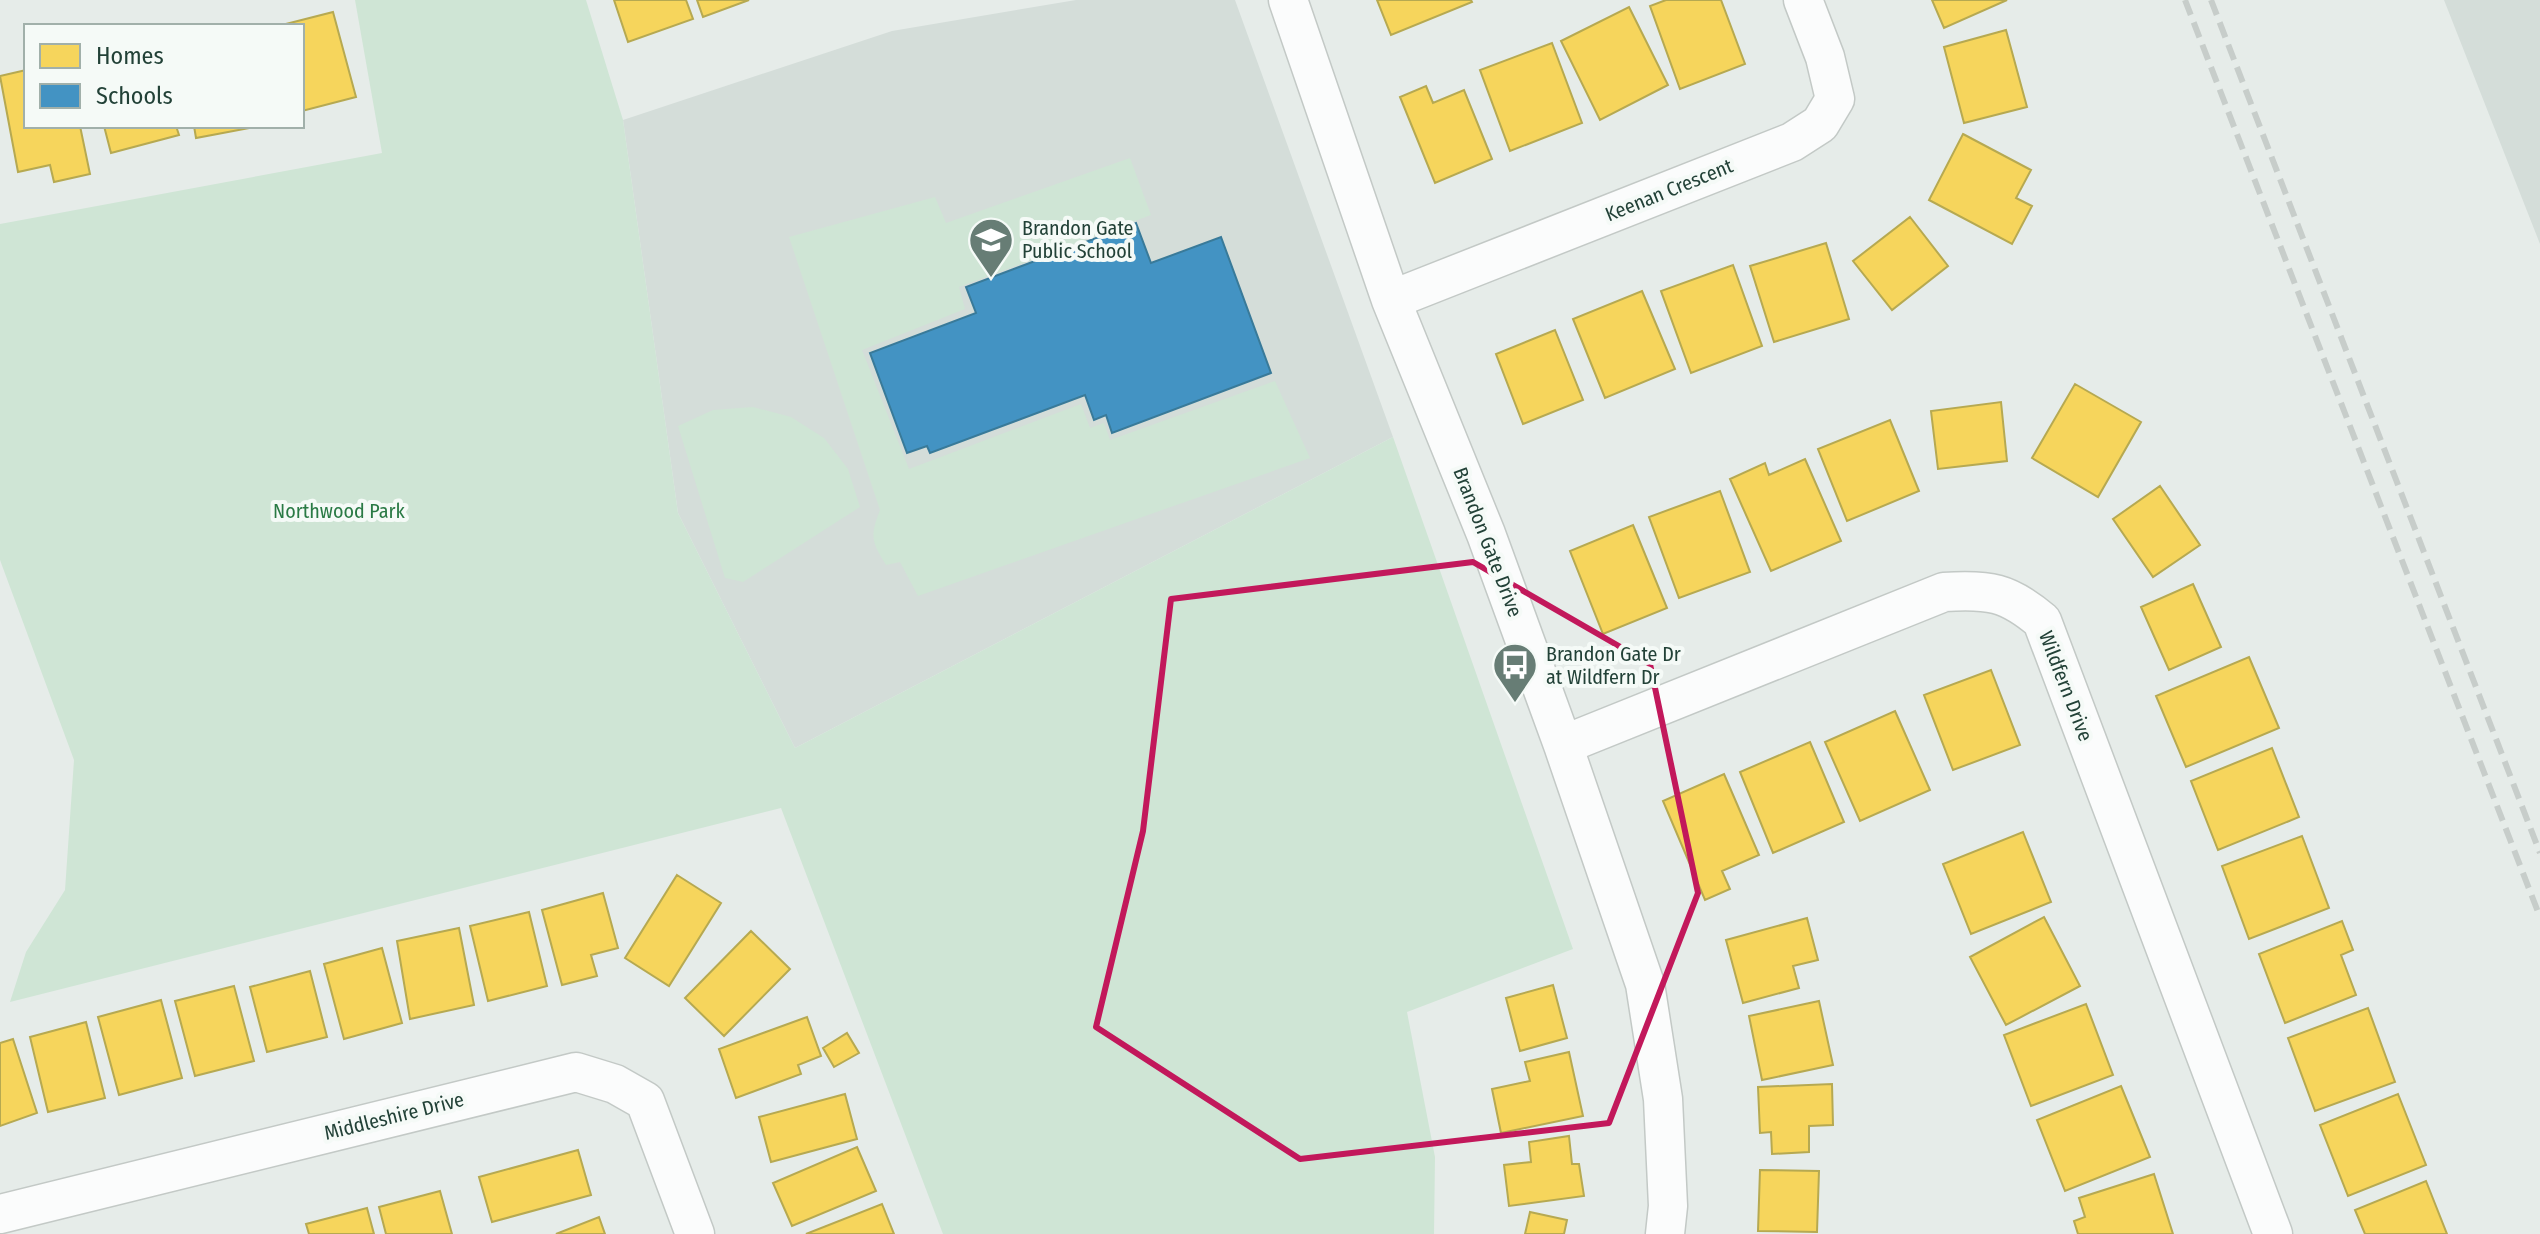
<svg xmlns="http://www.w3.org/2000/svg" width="2540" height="1234" viewBox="0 0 2540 1234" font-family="'Fira Sans Condensed',sans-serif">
  <rect width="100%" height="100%" fill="#e6ece9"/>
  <path fill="#d4ddd9" d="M1076,0H1235L1393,437L795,748L678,513L623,120L892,31Z
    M2444,0H2540V244Z"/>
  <path fill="#cfe5d5" d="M355,0H586L623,120L678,513L795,748L1393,437L1573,949L1407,1012L1435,1157L1434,1234H943L781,808L10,1002L26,952L65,890L74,760L0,560V224L382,153Z
    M1130,158L1151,215L959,287L965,309L862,350L909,469L1081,404L1090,428L1104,423L1110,440L1275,381L1310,458L918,596L900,562L886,565C871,541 870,536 880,510L789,237L935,197L946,223Z
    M753,407L791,417L824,438L848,469L860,507L743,582L725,578L678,426L713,410Z"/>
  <path fill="#f6d55c" stroke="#b6a951" stroke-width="2" d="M614,0H686L693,19L628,42Z
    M697,0H749L703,17Z
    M1377,0H1471L1472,2L1391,35Z
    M1666,0H1721L1745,64L1680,89L1650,6Z
    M1932,0H2007L1944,28Z
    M1629,7L1668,85L1600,120L1561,41Z
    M333,12L356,97L302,111V26H278Z
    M2006,30L2027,107L1964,123L1944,47Z
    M1552,43L1582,123L1510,151L1480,70Z
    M26,70V126H80L90,174L54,182L50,165L18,172L0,76Z
    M1426,86L1433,103L1464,90L1492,159L1435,183L1400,97Z
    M104,126H176L179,135L111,153Z
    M194,126H260L196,138Z
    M1963,134L2031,170L2016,198L2032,206L2012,244L1929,200Z
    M1910,217L1948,266L1892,310L1853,261Z
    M1826,243L1849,319L1774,342L1750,266Z
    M1733,265L1762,346L1691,373L1661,291Z
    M1642,291L1675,369L1605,398L1573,319Z
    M1555,330L1583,400L1523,424L1496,354Z
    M2075,384L2141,422L2098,497L2032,458Z
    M2001,402L2007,461L1938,469L1931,411Z
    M1890,420L1919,491L1847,521L1818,449Z
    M1805,459L1841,541L1771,571L1730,479L1765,463L1769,475Z
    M2160,486L2200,545L2153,577L2113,519Z
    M1720,491L1750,572L1679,598L1649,517Z
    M1633,525L1667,608L1603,634L1570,551Z
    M2193,584L2221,647L2169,670L2141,607Z
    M2249,657L2279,728L2186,767L2156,696Z
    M1991,670L2020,745L1953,770L1924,695Z
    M1895,711L1930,790L1860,821L1825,742Z
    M1810,742L1844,822L1773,853L1740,772Z
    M2272,748L2299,817L2218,850L2191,781Z
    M1724,774L1759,855L1722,871L1730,889L1705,900L1663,801Z
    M2023,832L2051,902L1971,934L1943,864Z
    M2302,836L2329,908L2249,939L2222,866Z
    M677,875L721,903L669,986L625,958Z
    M603,893L618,948L591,955L597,976L562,985L542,910Z
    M529,912L547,986L488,1001L470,926Z
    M2044,917L2080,986L2006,1025L1970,957Z
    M1807,918L1818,960L1793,966L1799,988L1743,1003L1726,940Z
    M2342,921L2353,950L2341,955L2356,995L2285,1023L2259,954Z
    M459,928L474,1005L410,1019L397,941Z
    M751,931L790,969L724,1036L685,998Z
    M382,948L402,1023L344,1039L324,964Z
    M310,971L327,1037L267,1052L250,987Z
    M1553,985L1567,1038L1520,1051L1506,998Z
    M234,986L254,1061L195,1076L175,1001Z
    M161,1000L182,1078L119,1095L98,1017Z
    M1819,1001L1833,1065L1762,1080L1749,1016Z
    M2086,1004L2113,1075L2031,1106L2004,1035Z
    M2368,1008L2395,1082L2315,1111L2288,1038Z
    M807,1017L821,1056L798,1065L801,1074L736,1098L719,1049Z
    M86,1022L105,1098L48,1112L30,1037Z
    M847,1033L859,1053L834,1067L823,1048Z
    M13,1039L37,1113L0,1126V1043Z
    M1569,1052L1583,1116L1501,1133L1492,1089L1530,1081L1525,1062Z
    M1832,1084L1833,1125L1809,1126V1152L1772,1154L1771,1132L1760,1133L1758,1087Z
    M2121,1086L2150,1157L2065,1191L2037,1120Z
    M845,1094L857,1139L771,1162L759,1117Z
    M2398,1094L2426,1165L2348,1196L2320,1125Z
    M1569,1136L1572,1164H1579L1584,1196L1509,1206L1504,1165L1531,1162L1529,1142Z
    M857,1147L876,1191L792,1226L773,1183Z
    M578,1150L591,1195L492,1222L479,1177Z
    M1760,1170L1819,1171L1817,1232L1758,1231Z
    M2154,1174L2173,1234H2078L2074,1221L2085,1217L2079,1198Z
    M2426,1181L2447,1234H2365L2355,1210Z
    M440,1191L452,1234H386L379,1207Z
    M882,1204L894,1234H806Z
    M367,1208L374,1234H309L306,1224Z
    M1530,1212L1567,1220L1564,1234H1525Z
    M599,1217L605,1234H556Z"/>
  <path fill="#4393c3" stroke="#397a99" stroke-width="2" d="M1136,223L1151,263L1221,237L1271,373L1112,433L1106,415L1094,420L1085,395L930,453L927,446L907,453L870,353L976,313L966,287Z"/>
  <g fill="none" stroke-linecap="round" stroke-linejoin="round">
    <g stroke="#c3c9c6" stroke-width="41">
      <path id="minor" d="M1288,0L1391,300L1486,534L1563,745L1645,984L1663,1099L1668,1206L1665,1234
        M1391,300L1792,142L1820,124L1835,99L1825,57L1803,0
        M1563,745L1944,592C1989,589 2008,592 2042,621L2273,1234
        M0,1214L576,1072L615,1084L645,1101L695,1234"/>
    </g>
    <use href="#minor" stroke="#fbfcfc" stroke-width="38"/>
    <path stroke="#c7cdca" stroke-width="6" stroke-dasharray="16 8" stroke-linecap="butt" d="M2185,0L2540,917
      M2211,0L2540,853"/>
  </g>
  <path fill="none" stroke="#c2185b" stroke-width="6" stroke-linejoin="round" d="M1473,562L1650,664L1698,893L1609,1123L1300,1159L1096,1027L1143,831L1171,599Z"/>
  <defs>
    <g id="school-pin" transform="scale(2.3)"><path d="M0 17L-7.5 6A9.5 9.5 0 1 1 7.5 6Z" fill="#677d75" stroke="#f5faf7"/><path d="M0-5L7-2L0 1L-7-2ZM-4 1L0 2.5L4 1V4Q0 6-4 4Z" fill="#fff"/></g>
    <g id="bus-pin" transform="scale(2.3)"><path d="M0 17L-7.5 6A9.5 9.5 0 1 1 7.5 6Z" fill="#677d75" stroke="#f5faf7"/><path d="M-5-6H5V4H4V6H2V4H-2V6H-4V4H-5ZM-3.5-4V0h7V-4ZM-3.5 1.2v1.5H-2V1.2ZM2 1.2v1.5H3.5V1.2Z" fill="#fff"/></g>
  </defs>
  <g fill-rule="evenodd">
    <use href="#school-pin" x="991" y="240"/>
    <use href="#bus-pin" x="1515" y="665"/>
  </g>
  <g text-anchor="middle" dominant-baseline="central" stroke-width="8" stroke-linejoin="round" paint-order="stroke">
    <g font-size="20" fill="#224137" stroke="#f5faf7">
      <text transform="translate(1669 190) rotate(-22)">Keenan Crescent</text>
      <text transform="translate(1488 542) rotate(69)">Brandon Gate Drive</text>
      <text transform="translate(2066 686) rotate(69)">Wildfern Drive</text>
      <text transform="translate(394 1116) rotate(-14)">Middleshire Drive</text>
    </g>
    <g font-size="20" fill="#224137" stroke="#f5faf7" text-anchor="start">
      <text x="1022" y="228">Brandon Gate<tspan x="1022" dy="23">Public School</tspan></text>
      <text x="1546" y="654">Brandon Gate Dr<tspan x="1546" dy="23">at Wildfern Dr</tspan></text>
    </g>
    <g font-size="20" fill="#2a7a45" stroke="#f5faf7">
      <text x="339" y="511">Northwood Park</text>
    </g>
  </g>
  <rect x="24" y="24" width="280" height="104" fill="#f5faf7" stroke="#a1b0aa" stroke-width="2"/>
  <rect x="40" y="44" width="40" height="24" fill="#f6d55c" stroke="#a1b0aa" stroke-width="2"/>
  <text x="96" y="64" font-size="24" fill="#224137">Homes</text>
  <rect x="40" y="84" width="40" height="24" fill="#4393c3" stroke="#a1b0aa" stroke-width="2"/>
  <text x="96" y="104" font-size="24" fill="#224137">Schools</text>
</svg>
